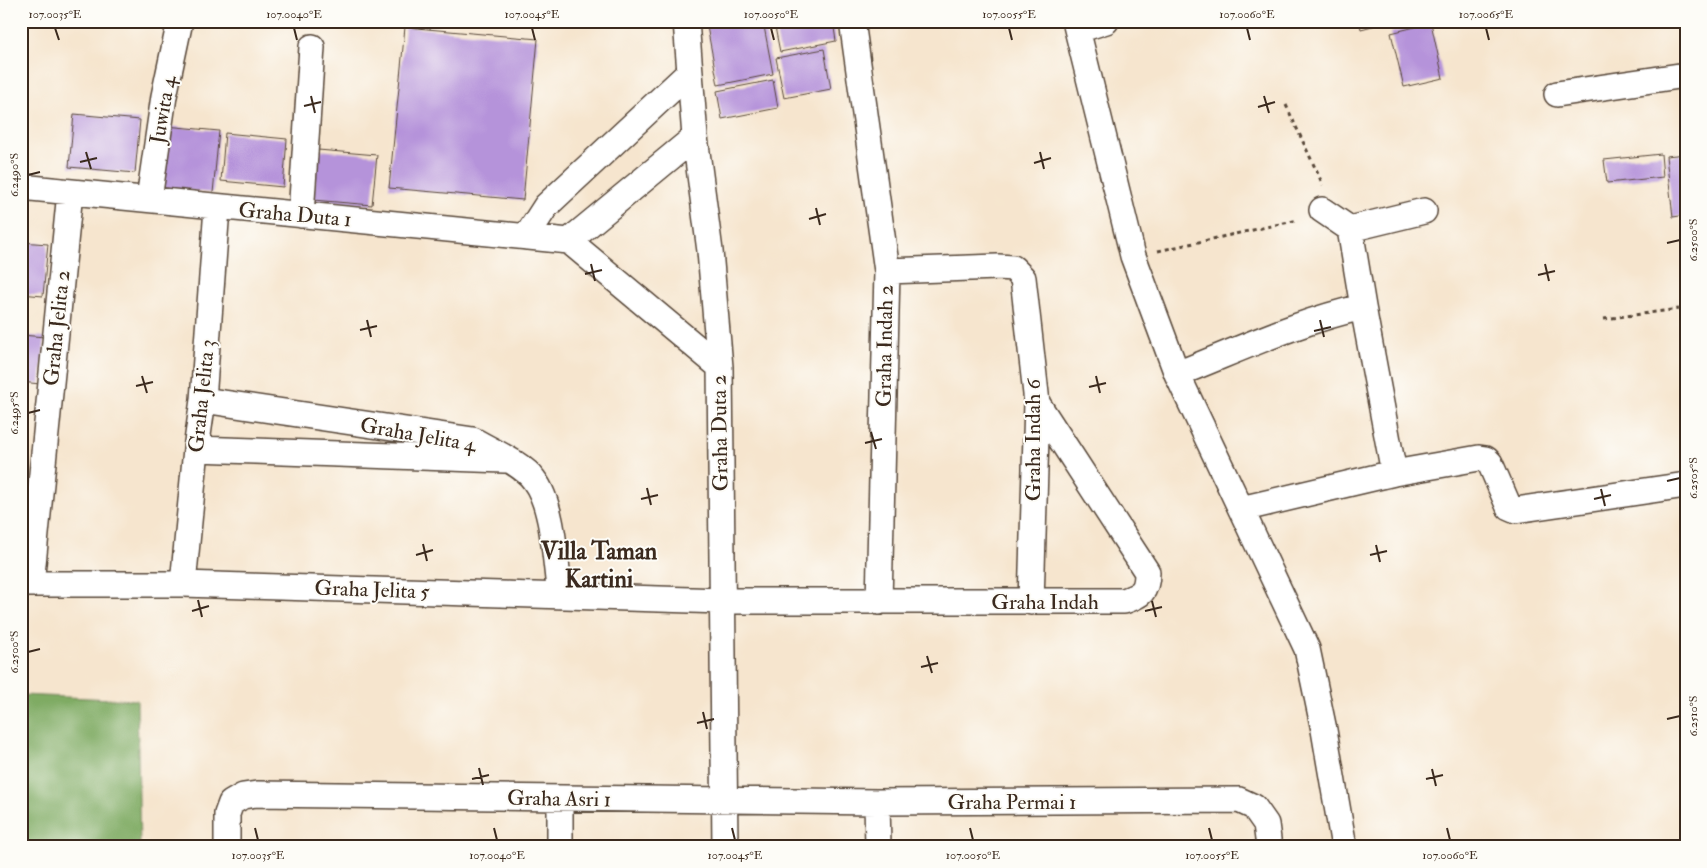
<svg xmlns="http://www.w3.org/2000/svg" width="1707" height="868" viewBox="0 0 1707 868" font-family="'IM FELL Double Pica',serif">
  <rect width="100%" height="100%" fill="#fdfcf7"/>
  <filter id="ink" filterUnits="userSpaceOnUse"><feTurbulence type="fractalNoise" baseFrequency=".02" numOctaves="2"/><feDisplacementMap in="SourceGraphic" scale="10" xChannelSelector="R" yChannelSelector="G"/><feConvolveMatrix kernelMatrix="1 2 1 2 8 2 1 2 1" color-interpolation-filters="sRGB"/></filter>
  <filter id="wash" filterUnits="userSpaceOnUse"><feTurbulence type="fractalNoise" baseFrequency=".0096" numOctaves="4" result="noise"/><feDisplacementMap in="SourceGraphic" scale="20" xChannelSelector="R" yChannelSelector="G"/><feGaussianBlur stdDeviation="1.12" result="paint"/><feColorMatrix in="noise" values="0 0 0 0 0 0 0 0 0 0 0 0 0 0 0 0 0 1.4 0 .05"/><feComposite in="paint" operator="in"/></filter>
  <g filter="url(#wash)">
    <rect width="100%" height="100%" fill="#f6e5ce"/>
    <path fill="#7fab64" stroke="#5d6a41" d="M21,695L137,700L140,847H21Z"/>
    <g id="blocks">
      <path fill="#b593da" d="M706,21H763L773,74L718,85Z
        M778,21H833L836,41L780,52L774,22Z
        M1359,21H1384V23L1361,29Z
        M1431,23L1443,78L1404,87L1391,33Z
        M405,27L538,39L523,200L389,188Z
        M824,49L831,89L784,98L776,58Z
        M773,80L778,108L722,119L717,91Z
        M74,114L140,120L135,173L69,167Z
        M166,126L219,131L213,193L160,188Z
        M225,133L287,139L283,187L221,181Z
        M318,150L377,155L372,205L313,200Z
        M1661,154L1663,177L1607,183L1604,160Z
        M1686,154V215L1673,217L1666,156Z
        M21,242L48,244L43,296L21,294Z
        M21,335L45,337L40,384L21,382Z"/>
    </g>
  </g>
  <g filter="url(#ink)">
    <use href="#blocks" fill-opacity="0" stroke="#574638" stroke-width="1"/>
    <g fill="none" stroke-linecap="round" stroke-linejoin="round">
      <g stroke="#574638" stroke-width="28">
        <path id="minor" d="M686,21L695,137L710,251L720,367L725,847
          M852,21L887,271L879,602
          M1075,21L1133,256L1177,374L1307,649L1324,730L1344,847
          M1078,30L1106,21
          M1557,94L1686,75
          M21,187L569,241L720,367
          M149,199L164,96L180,21
          M1322,210L1350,229L1363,307L1394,473
          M301,215L312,47
          M1350,229L1424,211
          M526,237L546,206L690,72
          M569,241L695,137
          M887,271L998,267L1013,268L1023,278L1037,403L1031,602
          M1177,374C1238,350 1299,321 1363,307
          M203,400L473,440C490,450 523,464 534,480C554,506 555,562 560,595
          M196,449L504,460
          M1241,509L1394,473L1479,458L1486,459L1490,463L1509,507L1516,510L1686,485
          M21,584H183L722,601H1124C1141,595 1147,592 1147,572L1037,403
          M31,584L70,192
          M183,584L196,449L203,400L217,208
          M560,799V847
          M877,802L878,847
          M227,847V814L231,803L243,796L257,794L877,802L1239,800L1254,807L1266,824L1269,847"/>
      </g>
      <path stroke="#574638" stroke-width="3" stroke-dasharray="4 4" stroke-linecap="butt" d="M1286,105L1323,185
        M1158,251L1298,220
        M1604,319L1686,308"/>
      <use href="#minor" stroke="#fff" stroke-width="25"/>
    </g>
  </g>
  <path fill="none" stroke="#3b2a1e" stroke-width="2" d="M55,28L59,40M294,28L297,40M532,28L535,40M771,28L774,40M1009,28L1012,40M1247,28L1250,40M1486,28L1489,40M311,96L315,113M1264,96L1269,113M304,106L321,102M1258,107L1275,102M86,152L91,169M1040,152L1044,169M80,162L97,158M1034,163L1051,158M28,175L40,172M816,208L820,225M809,219L826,214M1667,243L1680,240M591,264L595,281M1545,264L1549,281M585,274L602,270M1538,275L1555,271M367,320L371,337M1320,320L1324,337M360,330L377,326M1314,331L1331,327M142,376L147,393M1096,376L1100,393M136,386L153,382M1089,387L1106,383M28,413L40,410M871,432L876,449M865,443L882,439M1667,481L1680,478M647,488L651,505M1601,489L1605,506M641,499L658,495M1594,499L1611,495M423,544L427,561M1376,545L1380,562M416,555L433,550M1370,555L1387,551M198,600L202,617M1152,601L1156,617M192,611L209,606M1145,611L1162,607M28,652L40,649M927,656L932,673M921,667L938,663M703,712L707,729M1667,719L1680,716M697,723L714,719M479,768L483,785M1432,769L1436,786M472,779L489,775M1426,779L1443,775M255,828L258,840M494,828L497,840M732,828L735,840M970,828L973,840M1209,828L1212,840M1447,828L1450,840"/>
  <g text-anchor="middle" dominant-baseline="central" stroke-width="4" stroke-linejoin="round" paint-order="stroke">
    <g font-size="21" fill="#3b2a1e" stroke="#fdfcf7">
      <text transform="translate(163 110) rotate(-80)">Juwita 4</text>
      <text transform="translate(295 215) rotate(5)">Graha Duta 1</text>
      <text transform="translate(57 328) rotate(-84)">Graha Jelita 2</text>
      <text transform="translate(885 346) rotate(-89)">Graha Indah 2</text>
      <text transform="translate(202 396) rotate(-84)">Graha Jelita 3</text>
      <text transform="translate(720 433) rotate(-91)">Graha Duta 2</text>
      <text transform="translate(418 435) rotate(10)">Graha Jelita 4</text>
      <text transform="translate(1033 440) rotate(-90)">Graha Indah 6</text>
      <text transform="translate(372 590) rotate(2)">Graha Jelita 5</text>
      <text x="1045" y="602">Graha Indah</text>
      <text transform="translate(559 799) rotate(1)">Graha Asri 1</text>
      <text x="1012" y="802">Graha Permai 1</text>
    </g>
    <g font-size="24" font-weight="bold" fill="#3b2a1e" stroke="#fdfcf7">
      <text x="599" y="551">Villa Taman<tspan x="599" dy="28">Kartini</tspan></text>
    </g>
  </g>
  <rect width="1707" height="868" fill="none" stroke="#fdfcf7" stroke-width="55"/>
  <rect x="28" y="28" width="1652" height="812" fill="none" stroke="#3b2a1e" stroke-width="2"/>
  <g font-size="12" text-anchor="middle" fill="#3b2a1e">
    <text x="55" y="18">107.0035°E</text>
    <text x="294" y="18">107.0040°E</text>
    <text x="532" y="18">107.0045°E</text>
    <text x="771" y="18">107.0050°E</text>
    <text x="1009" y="18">107.0055°E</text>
    <text x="1247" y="18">107.0060°E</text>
    <text x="1486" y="18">107.0065°E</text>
    <text transform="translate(14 175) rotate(-90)" y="4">6.2490°S</text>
    <text transform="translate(1693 240) rotate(-90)" y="4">6.2500°S</text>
    <text transform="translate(14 413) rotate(-90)" y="4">6.2495°S</text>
    <text transform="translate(1693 478) rotate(-90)" y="4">6.2505°S</text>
    <text transform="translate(14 652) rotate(-90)" y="4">6.2500°S</text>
    <text transform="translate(1693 716) rotate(-90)" y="4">6.2510°S</text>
    <text x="258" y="859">107.0035°E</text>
    <text x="497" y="859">107.0040°E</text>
    <text x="735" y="859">107.0045°E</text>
    <text x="973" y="859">107.0050°E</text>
    <text x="1212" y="859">107.0055°E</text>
    <text x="1450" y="859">107.0060°E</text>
  </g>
</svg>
